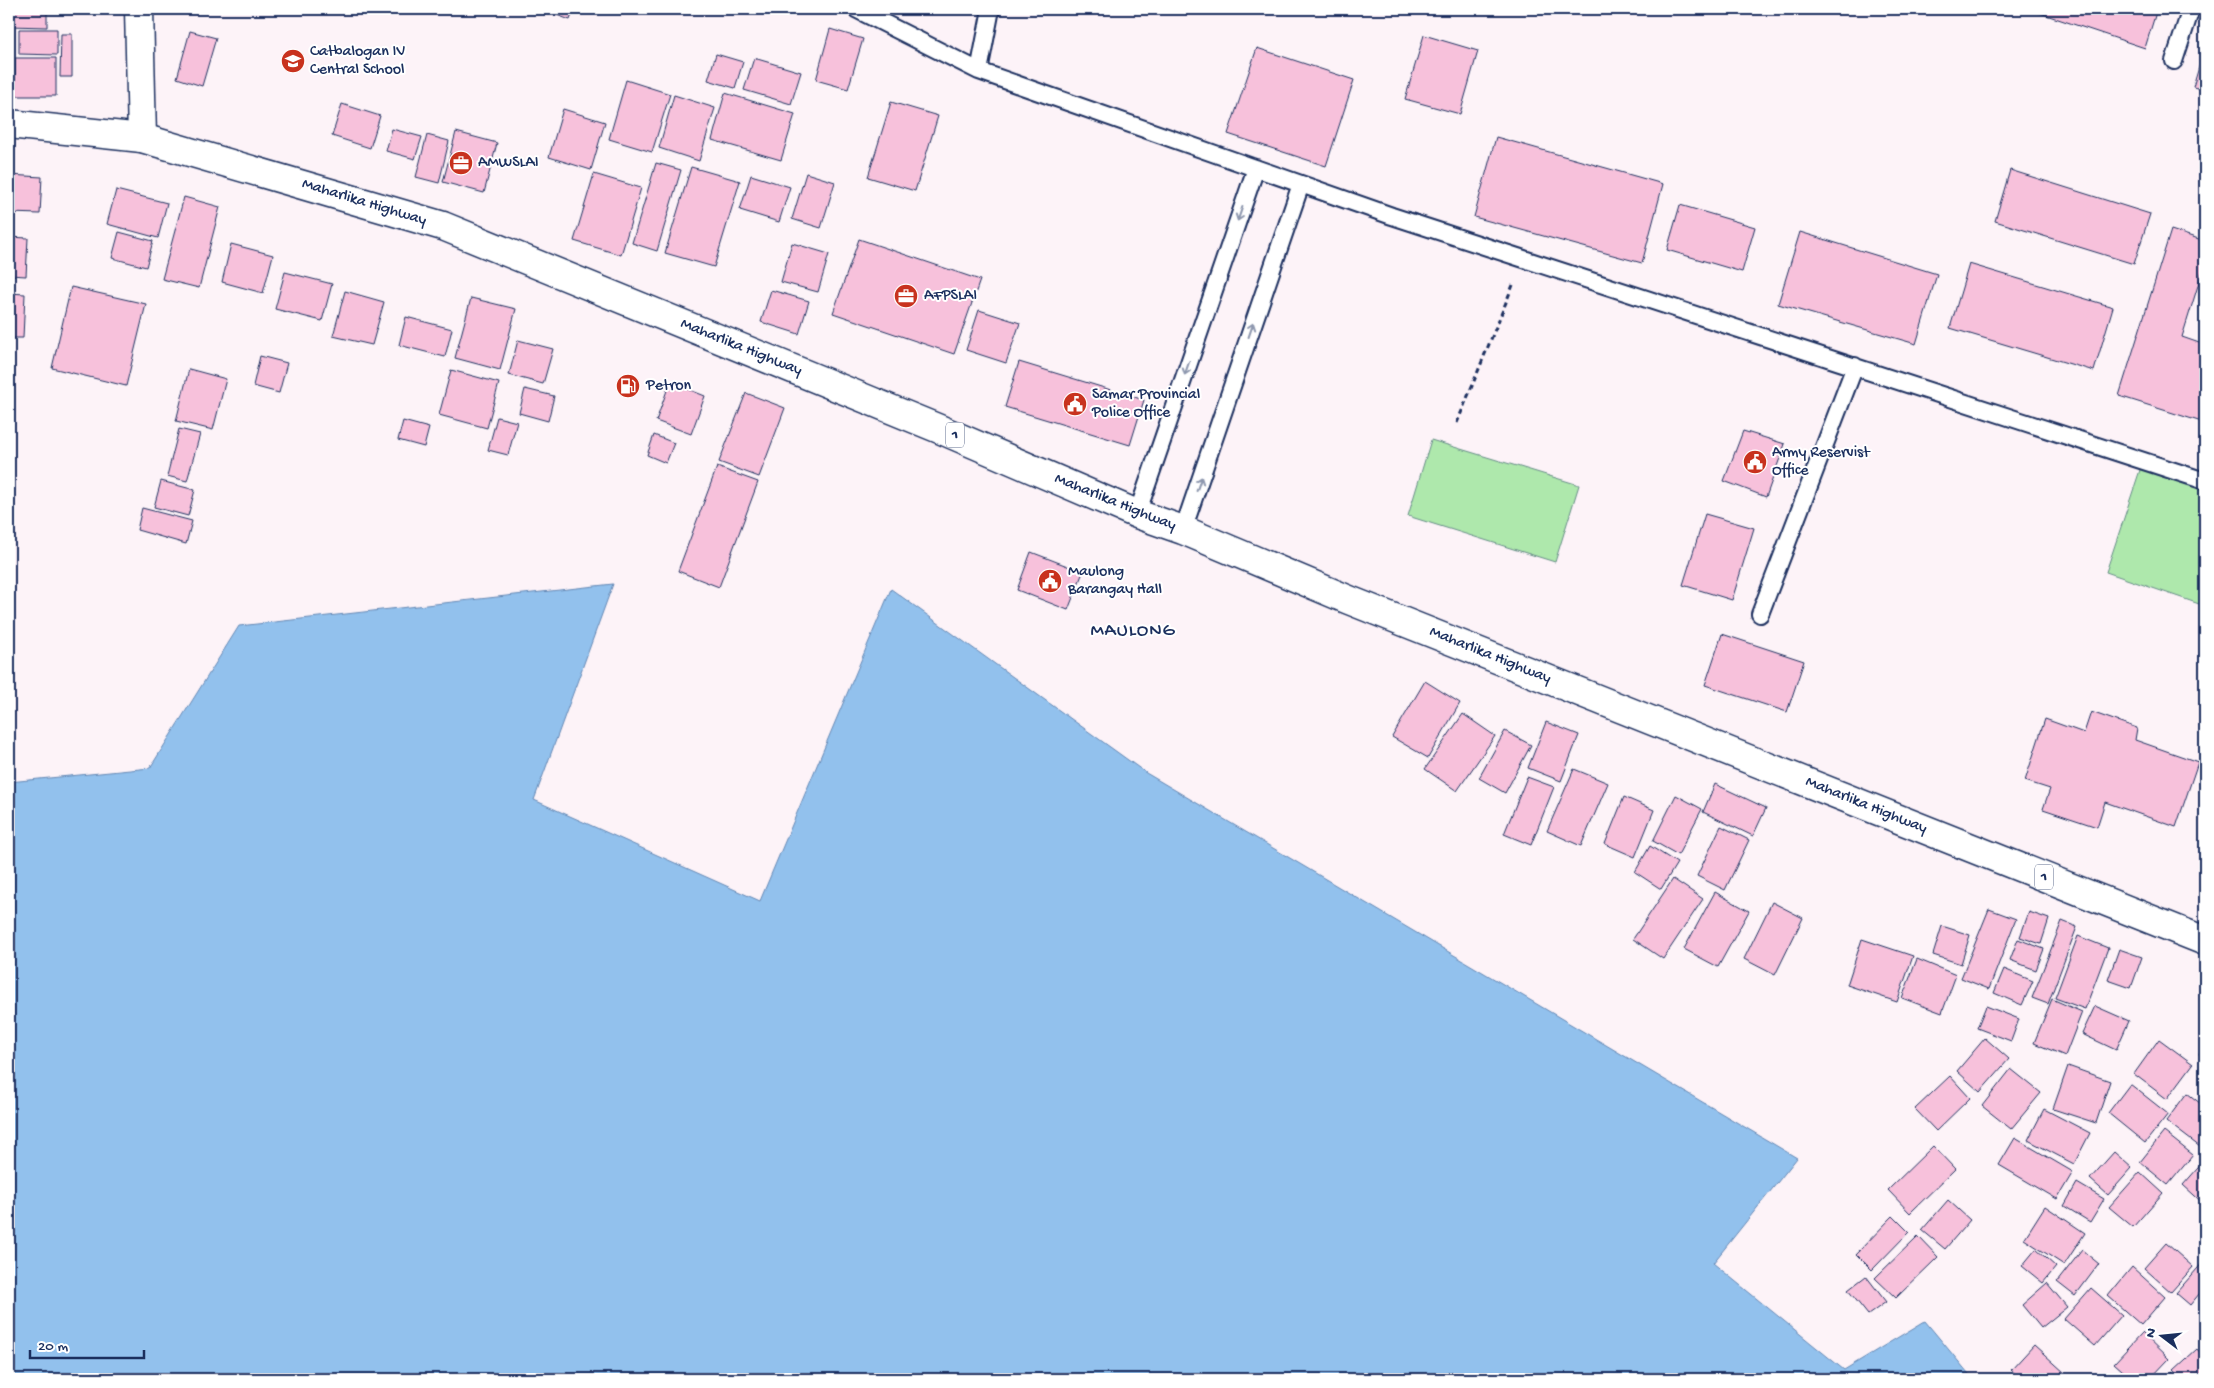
<svg xmlns="http://www.w3.org/2000/svg" width="2214" height="1388" viewBox="0 0 2214 1388" font-family="'Gochi Hand',sans-serif">
  <rect width="100%" height="100%" fill="#fdf3f8"/>
  <filter id="ink" filterUnits="userSpaceOnUse"><feTurbulence type="fractalNoise" baseFrequency=".02" numOctaves="2"/><feDisplacementMap in="SourceGraphic" scale="10" xChannelSelector="R" yChannelSelector="G"/><feConvolveMatrix kernelMatrix="1 2 1 2 8 2 1 2 1" color-interpolation-filters="sRGB"/></filter>
  <g filter="url(#ink)">
    <path fill="#aee8ac" stroke="#648c85" d="M1431,440L1579,485L1555,562L1408,516Z
      M2144,458L2205,479V606L2106,572Z"/>
    <path fill="#92c1ed" stroke="#6287b4" d="M613,584L534,800L760,901L891,589L1146,773L1797,1158L1713,1263L1844,1370L1925,1321L1973,1379H9V782L150,768L239,626Z"/>
    <path fill="#f7c1db" stroke="#1b2f5e" d="M9,9H47V27L9,26Z
      M541,9H574L570,20Z
      M2028,9H2157L2145,48Z
      M19,29H57V55L19,54Z
      M830,29L863,39L848,89L816,80Z
      M190,31L216,38L202,86L177,78Z
      M61,34H72V77H60Z
      M1424,35L1478,51L1460,114L1405,99Z
      M2205,47V90L2193,87Z
      M1257,48L1354,80L1326,166L1228,134Z
      M716,54L743,62L735,88L708,80Z
      M15,58H56V96H15Z
      M754,58L801,72L791,104L744,90Z
      M626,80L670,94L652,152L609,139Z
      M725,93L795,114L781,160L712,140Z
      M674,95L715,108L699,161L659,148Z
      M891,102L938,116L915,191L868,177Z
      M342,104L380,116L370,148L332,136Z
      M563,109L605,122L591,170L549,157Z
      M392,129L422,137L415,159L386,151Z
      M456,132L497,143L484,193L443,182Z
      M427,135L449,141L439,183L416,177Z
      M1496,137L1663,184L1642,263L1474,217Z
      M656,163L681,170L657,251L632,243Z
      M691,167L740,181L714,267L665,253Z
      M2010,170L2150,214L2134,264L1995,221Z
      M806,173L835,182L821,228L792,219Z
      M594,174L641,188L621,255L574,241Z
      M9,175L42,177L40,214L9,213Z
      M751,175L790,187L779,222L740,210Z
      M116,190L167,203L158,238L107,224Z
      M184,197L220,207L199,288L162,279Z
      M1680,205L1755,227L1742,272L1667,250Z
      M2171,230L2205,241V263L2182,337L2205,345V423L2119,396Z
      M119,232L153,241L146,267L112,258Z
      M1800,232L1937,274L1916,344L1778,304Z
      M9,237L28,238L26,276L9,275Z
      M859,239L980,280L954,354L833,313Z
      M792,243L829,254L818,292L781,282Z
      M231,244L273,255L263,293L222,282Z
      M1969,264L2113,307L2094,371L1950,328Z
      M285,272L332,284L322,321L275,309Z
      M71,287L146,304L126,386L52,368Z
      M771,290L809,301L799,334L761,322Z
      M345,291L384,302L372,345L333,336Z
      M9,293L25,294L23,338H9Z
      M471,298L516,309L500,370L455,358Z
      M979,310L1020,323L1006,363L966,350Z
      M406,317L452,329L445,357L399,345Z
      M518,340L553,349L543,384L509,375Z
      M260,356L287,363L279,393L253,386Z
      M1019,362L1144,400L1130,445L1005,407Z
      M189,369L226,379L213,430L176,421Z
      M451,370L499,383L487,428L439,415Z
      M670,382L705,396L691,434L656,421Z
      M525,389L554,396L548,421L519,413Z
      M746,393L785,408L759,477L719,462Z
      M497,417L517,422L508,455L488,450Z
      M403,421L429,428L424,447L398,440Z
      M179,429L200,434L187,481L167,476Z
      M1743,431L1785,444L1766,497L1724,481Z
      M654,435L674,443L666,463L647,455Z
      M717,467L758,482L719,587L678,571Z
      M161,481L195,490L188,516L154,507Z
      M142,508L192,521L186,544L137,530Z
      M1705,514L1754,528L1732,600L1683,585Z
      M1031,552L1083,572L1068,610L1017,590Z
      M1722,634L1804,661L1787,712L1705,685Z
      M1425,681L1460,703L1428,758L1392,737Z
      M2091,712L2137,728L2135,740L2198,762L2176,827L2105,802L2097,827L2043,809L2050,789L2025,781L2045,719L2084,733Z
      M1463,714L1495,736L1457,791L1425,769Z
      M1546,722L1579,735L1561,781L1528,768Z
      M1505,731L1531,745L1505,793L1479,778Z
      M1574,769L1608,783L1581,846L1547,831Z
      M1527,777L1554,787L1531,845L1504,834Z
      M1715,784L1766,808L1753,836L1703,812Z
      M1676,795L1702,809L1678,855L1653,841Z
      M1624,797L1654,810L1635,857L1605,844Z
      M1721,826L1749,840L1725,890L1697,876Z
      M1650,846L1677,863L1661,889L1635,872Z
      M1673,879L1703,899L1663,959L1633,939Z
      M1715,892L1749,911L1718,967L1684,949Z
      M1772,902L1803,918L1775,975L1744,959Z
      M1989,909L2016,919L1989,989L1961,978Z
      M2029,912L2049,919L2041,944L2020,937Z
      M2062,921L2077,927L2048,1004L2032,998Z
      M1942,926L1970,935L1961,964L1933,955Z
      M2078,936L2108,948L2085,1009L2055,998Z
      M1862,939L1913,956L1897,1002L1847,985Z
      M2018,939L2044,949L2036,970L2010,960Z
      M2119,949L2142,957L2131,988L2108,980Z
      M1917,959L1956,975L1942,1013L1902,998Z
      M2004,969L2033,981L2022,1005L1994,993Z
      M2052,999L2082,1012L2065,1056L2034,1043Z
      M1986,1006L2019,1019L2011,1041L1977,1028Z
      M2095,1006L2129,1021L2116,1050L2082,1034Z
      M1985,1038L2009,1059L1980,1092L1957,1071Z
      M2159,1039L2193,1064L2167,1099L2134,1074Z
      M2205,1046V1059L2199,1054Z
      M2068,1066L2110,1081L2096,1123L2053,1109Z
      M2011,1069L2041,1093L2011,1129L1982,1106Z
      M1950,1076L1970,1098L1936,1131L1915,1109Z
      M2130,1084L2168,1114L2145,1143L2108,1113Z
      M2187,1093L2205,1107V1141L2200,1147L2166,1121Z
      M2044,1109L2090,1133L2074,1164L2028,1140Z
      M2164,1132L2193,1155L2168,1185L2140,1162Z
      M2015,1138L2073,1172L2057,1199L1999,1165Z
      M1933,1146L1955,1169L1910,1213L1888,1190Z
      M2114,1152L2132,1168L2108,1195L2090,1179Z
      M2205,1160V1205L2183,1185Z
      M2140,1172L2163,1193L2133,1227L2109,1207Z
      M2077,1183L2104,1199L2090,1222L2064,1206Z
      M1948,1200L1970,1220L1945,1249L1922,1230Z
      M2045,1206L2085,1233L2064,1265L2024,1239Z
      M1893,1216L1909,1232L1872,1270L1856,1254Z
      M1918,1236L1938,1257L1896,1298L1875,1278Z
      M2166,1243L2193,1267L2171,1292L2144,1268Z
      M2036,1249L2056,1267L2043,1283L2022,1266Z
      M2082,1250L2099,1264L2075,1296L2057,1282Z
      M2205,1260V1287L2190,1305L2176,1293Z
      M2132,1267L2165,1297L2141,1325L2108,1296Z
      M1866,1276L1886,1302L1868,1315L1848,1290Z
      M2047,1283L2067,1307L2041,1328L2022,1305Z
      M2091,1288L2122,1315L2095,1346L2064,1319Z
      M2142,1333L2169,1359L2150,1379H2132L2114,1363Z
      M2034,1345L2065,1373L2059,1379H2021L2011,1370Z
      M2197,1349L2205,1358V1379H2183L2174,1370Z
      M2173,1372L2180,1379H2166Z"/>
    <g fill="none" stroke-linecap="round" stroke-linejoin="round">
      <g stroke="#1b2f5e" stroke-width="20">
        <path id="lane" d="M856,9L979,71L1392,216L2205,481
          M2174,61L2191,9
          M979,71L991,9
          M1137,514L1256,168
          M1183,530L1301,184
          M1760,614L1855,366"/>
      </g>
      <g stroke="#1b2f5e" stroke-width="31">
        <path id="street" d="M139,9L142,138"/>
      </g>
      <g stroke="#1b2f5e" stroke-width="31">
        <path id="highway" d="M9,124L142,138L443,226L937,428L1137,514L1183,530L1349,600L2205,941"/>
      </g>
      <path stroke="#1b2f5e" stroke-width="3" stroke-dasharray="5 4" stroke-linecap="butt" d="M1457,423L1513,285"/>
      <use href="#lane" stroke="#fff" stroke-width="16"/>
      <use href="#street" stroke="#fff" stroke-width="28"/>
      <use href="#highway" stroke="#fff" stroke-width="28"/>
    </g>
    <defs><path id="oneway-shaft" d="M-6 0H5M1.5-3L5.5 0L1.5 3" fill="none" stroke-width="1.6" stroke-linecap="round" stroke-linejoin="round" transform="scale(1.25)"/></defs>
    <g stroke="#8d97ae">
      <use href="#oneway-shaft" transform="translate(1240 214) rotate(109)"/>
      <use href="#oneway-shaft" transform="translate(1251 330) rotate(-71)"/>
      <use href="#oneway-shaft" transform="translate(1187 368) rotate(109)"/>
      <use href="#oneway-shaft" transform="translate(1199 484) rotate(-71)"/>
    </g>
  </g>
  <defs>
    <g id="school-disc" transform="scale(1.25)"><circle r="9.5" fill="#c8321e" stroke="#fff"/><path d="M0-5L7-2L0 1L-7-2ZM-4 1L0 2.5L4 1V4Q0 6-4 4Z" fill="#fff"/></g>
    <g id="office-disc" transform="scale(1.25)"><circle r="9.5" fill="#c8321e" stroke="#fff"/><path d="M-6-3h4V-5.5h4V-3h4V5H-6ZM-1-4.5V-3h2v-1.5ZM-6 0V1H6V0Z" fill="#fff"/></g>
    <g id="fuel-disc" transform="scale(1.25)"><circle r="9.5" fill="#c8321e" stroke="#fff"/><path d="M-5.5-6h7V0h2V4h1.3V-2.5L3-4.5l.8-.8L6-3V5H2.5V1h-1V6h-7ZM-4.2-4.7v3.2H.2V-4.7Z" fill="#fff"/></g>
    <g id="civic-disc" transform="scale(1.25)"><circle r="9.5" fill="#c8321e" stroke="#fff"/><path d="M-.6-6.5H3V-4.5H.6V-3L4-1V1h2V6H-6V1h2V-1L-.6-3ZM-1.2 2.5V6h2.4V2.5Z" fill="#fff"/></g>
  </defs>
  <g fill-rule="evenodd">
    <use href="#school-disc" x="293" y="61"/>
    <use href="#office-disc" x="461" y="163"/>
    <use href="#office-disc" x="906" y="296"/>
    <use href="#fuel-disc" x="628" y="386"/>
    <use href="#civic-disc" x="1075" y="404"/>
    <use href="#civic-disc" x="1755" y="462"/>
    <use href="#civic-disc" x="1050" y="581"/>
  </g>
  <g text-anchor="middle" dominant-baseline="central" stroke-width="4" stroke-linejoin="round" paint-order="stroke">
    <g fill="#fff" stroke="#5f6d8e" stroke-width="1">
      <rect x="946" y="422.5" width="18" height="25" rx="4"/>
      <rect x="2035" y="864.5" width="18" height="25" rx="4"/>
    </g>
    <g font-size="15" font-weight="bold" fill="#1b2f5e">
      <text x="955" y="435">1</text>
      <text x="2044" y="877">1</text>
    </g>
    <g font-size="16" fill="#1b2f5e" stroke="#fff" text-anchor="start">
      <text x="310" y="52">Catbalogan IV<tspan x="310" dy="18">Central School</tspan></text>
      <text x="478" y="163">AMWSLAI</text>
      <text x="924" y="296">AFPSLAI</text>
      <text x="646" y="386">Petron</text>
      <text x="1092" y="395">Samar Provincial<tspan x="1092" dy="18">Police Office</tspan></text>
      <text x="1772" y="453">Army Reservist<tspan x="1772" dy="18">Office</tspan></text>
      <text x="1068" y="572">Maulong<tspan x="1068" dy="18">Barangay Hall</tspan></text>
    </g>
    <g font-size="16" fill="#1b2f5e" stroke="#fff">
      <text transform="translate(364 203) rotate(17)">Maharlika Highway</text>
      <text transform="translate(741 348) rotate(22)">Maharlika Highway</text>
      <text transform="translate(1115 503) rotate(22)">Maharlika Highway</text>
      <text transform="translate(1490 656) rotate(22)">Maharlika Highway</text>
      <text transform="translate(1866 806) rotate(22)">Maharlika Highway</text>
    </g>
    <g font-size="19" letter-spacing="1" fill="#1b2f5e" stroke="#fff">
      <text x="1133" y="631">MAULONG</text>
    </g>
  </g>
  <rect width="2214" height="1388" fill="none" stroke="#fff" stroke-width="30"/>
  <rect x="15" y="15" width="2184" height="1358" fill="none" stroke="#1b2f5e" stroke-width="2" filter="url(#ink)"/>
  <g transform="translate(2162 1336) rotate(286)" stroke="#ffffff" stroke-width="4" paint-order="stroke">
  <path d="M0-4L9 19L0 12L-9 19Z" fill="#1b2f5e"/>
  <text y="-8" font-size="14" font-weight="bold" text-anchor="middle" fill="#1b2f5e">N</text>
  </g>
  <path d="M30 1350v8h114v-8" fill="none" stroke="#1b2f5e" stroke-width="2.5"/>
  <text x="38" y="1350" font-size="15" fill="#1b2f5e" stroke="#ffffff" stroke-width="4" paint-order="stroke">20 m</text>
</svg>
